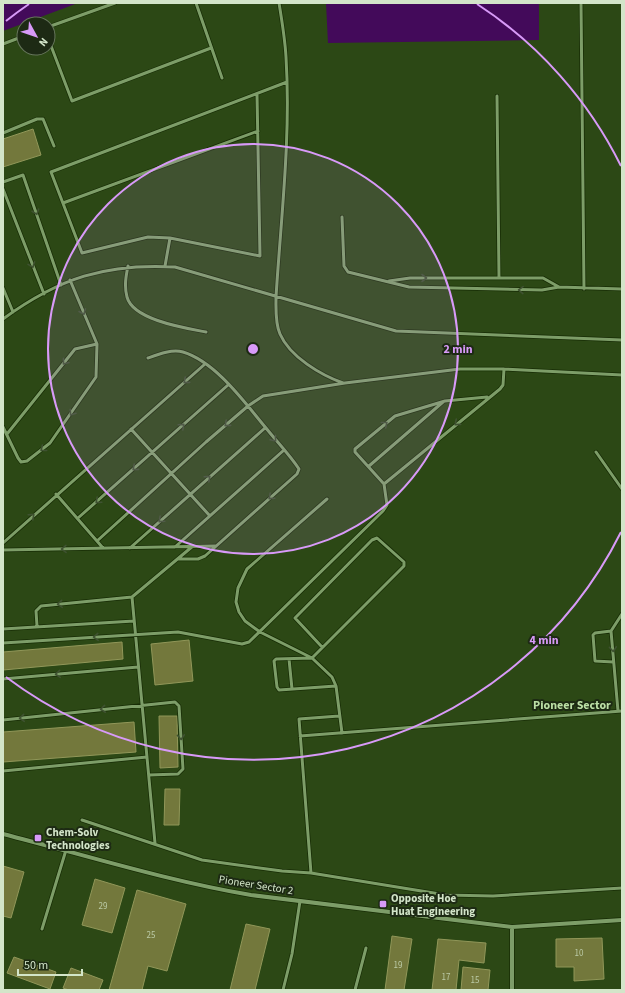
<svg xmlns="http://www.w3.org/2000/svg" width="625" height="993" viewBox="0 0 625 993" font-family="'Source Sans 3',sans-serif">
  <rect width="100%" height="100%" fill="#2c4815"/>
  <path fill="#430a5a" d="M3,3H78L3,31Z
    M326,3H539V40L328,43Z"/>
  <path fill="#73783c" stroke="#919759" d="M33,129L41,155L3,167V139Z
    M189,640L193,681L155,685L151,644Z
    M122,642L123,659L3,670V652Z
    M159,716H177L178,767L160,768Z
    M134,722L136,752L3,762V732Z
    M165,789H180L179,825H164Z
    M3,866L24,872L11,918L3,916Z
    M95,879L125,888L112,933L82,925Z
    M137,890L186,904L167,971L148,966L142,990H109Z
    M246,924L270,929L255,990H230Z
    M392,936L412,939L404,990H385Z
    M602,938L604,979L574,981V967H556V939Z
    M438,939L486,943L484,963L459,960L456,990H432Z
    M14,957L56,972L50,989L7,973Z
    M463,967L490,970L488,990H461Z
    M71,968L103,980L99,990H69L63,988Z"/>
  <g fill="none" stroke-linecap="round" stroke-linejoin="round">
    <g stroke="#172c05" stroke-width="4.5">
      <path id="service" d="M196,3L222,78
        M279,3C282,21 285,39 286,57C291,137 281,217 276,297C276,308 275,323 280,334C290,357 321,375 343,383
        M581,3L584,289
        M48,27L115,3
        M48,38L72,101L211,48
        M3,44L24,36
        M257,94L260,256L170,238L148,237L82,253L51,172L287,82
        M497,96L499,278
        M3,133L37,119H43L54,146
        M3,182L23,175L61,285
        M3,189L44,294
        M63,203L258,131
        M342,217L344,266L348,272L409,287L542,290L559,287L622,289
        M128,266C126,276 124,286 127,297C133,320 185,328 206,332
        M165,266L170,238
        M389,281L410,278H543L559,287
        M3,288L13,312
        M3,319C59,278 106,263 175,267L396,331L622,340
        M148,358C159,354 172,349 183,352C216,362 245,403 266,428C277,442 289,454 299,469L297,474L205,556L198,559H179
        M3,427L18,458L21,462L27,461L50,443L96,377L97,344L70,280
        M131,429L210,516
        M7,434L75,349L97,344
        M596,452L622,489
        M369,466L443,402
        M384,484L500,389L503,385L504,369
        M56,494L103,548
        M327,499L247,569L238,588L236,602L239,612L245,621L260,632L312,658L332,677L336,686L342,733
        M78,518L228,385
        M97,541L206,442L248,406L263,396L345,383L460,369H504L622,375
        M3,543L205,364
        M175,547L284,450
        M130,548L265,428
        M3,550L215,546
        M132,597L155,843
        M37,626L36,611L41,606L132,597L193,546
        M3,629L134,621
        M611,631L595,633L593,635L595,661L613,662
        M3,643L178,632L242,644L249,642L383,511L387,505L384,484L355,452V449L395,416L445,401L487,397
        M322,647L295,618L372,540L377,538L404,562V566L312,658L276,659L274,661L277,687L279,690L336,686
        M289,659L292,689
        M3,679L138,667
        M618,711L611,631L622,614
        M3,720L175,702L179,706L183,769L178,774L149,775
        M300,736L622,711
        M3,771L147,757
        M82,820L202,860L282,871L311,873L446,895L493,896L622,888
        M311,873L299,719L339,716
        M42,929L66,850
        M283,990L292,954L300,901
        M355,990L366,948"/>
    </g>
    <g stroke="#172c05" stroke-width="5.5">
      <path id="minor" d="M3,834C85,855 168,881 251,895L512,927L622,920
        M512,990V927"/>
    </g>
    <use href="#service" stroke="#7d9d68" stroke-width="3"/>
    <use href="#minor" stroke="#7d9d68" stroke-width="4"/>
  </g>
  <defs><path id="oneway-chevron" d="M-2-3.5L2.5 0L-2 3.5" fill="none" stroke-width="1.6" stroke-linecap="round" stroke-linejoin="round"/></defs>
  <g stroke="#3f5231">
    <use href="#oneway-chevron" transform="translate(36 212) rotate(71)"/>
    <use href="#oneway-chevron" transform="translate(32 265) rotate(69)"/>
    <use href="#oneway-chevron" transform="translate(424 278)"/>
    <use href="#oneway-chevron" transform="translate(521 290) rotate(-178)"/>
    <use href="#oneway-chevron" transform="translate(83 312) rotate(67)"/>
    <use href="#oneway-chevron" transform="translate(65 362) rotate(128)"/>
    <use href="#oneway-chevron" transform="translate(186 381) rotate(139)"/>
    <use href="#oneway-chevron" transform="translate(72 413) rotate(124)"/>
    <use href="#oneway-chevron" transform="translate(457 423) rotate(140)"/>
    <use href="#oneway-chevron" transform="translate(227 424) rotate(139)"/>
    <use href="#oneway-chevron" transform="translate(385 424) rotate(-39)"/>
    <use href="#oneway-chevron" transform="translate(182 426) rotate(-42)"/>
    <use href="#oneway-chevron" transform="translate(274 439) rotate(50)"/>
    <use href="#oneway-chevron" transform="translate(43 449) rotate(142)"/>
    <use href="#oneway-chevron" transform="translate(135 468) rotate(139)"/>
    <use href="#oneway-chevron" transform="translate(208 478) rotate(-42)"/>
    <use href="#oneway-chevron" transform="translate(271 497) rotate(138)"/>
    <use href="#oneway-chevron" transform="translate(98 501) rotate(138)"/>
    <use href="#oneway-chevron" transform="translate(32 516) rotate(-42)"/>
    <use href="#oneway-chevron" transform="translate(161 520) rotate(138)"/>
    <use href="#oneway-chevron" transform="translate(64 549) rotate(179)"/>
    <use href="#oneway-chevron" transform="translate(60 604) rotate(175)"/>
    <use href="#oneway-chevron" transform="translate(96 637) rotate(177)"/>
    <use href="#oneway-chevron" transform="translate(613 649) rotate(86)"/>
    <use href="#oneway-chevron" transform="translate(58 674) rotate(175)"/>
    <use href="#oneway-chevron" transform="translate(103 709) rotate(174)"/>
    <use href="#oneway-chevron" transform="translate(22 718) rotate(175)"/>
    <use href="#oneway-chevron" transform="translate(181 737) rotate(86)"/>
  </g>
  <circle cx="253" cy="349" r="205" fill="#d89af8" fill-opacity=".12"/>
  <g fill="none" stroke="#d89af8" stroke-width="2">
    <circle cx="253" cy="349" r="205"/>
    <path d="M621 532A411 411 0 0 1 6 677M6 21A411 411 0 0 1 29 4M477 4A411 411 0 0 1 621 166"/>
  </g>
  <g fill="#d89af8" stroke="#1d2a14" stroke-width="1.5">
    <rect x="34" y="834" width="8" height="8" rx="2"/>
    <rect x="379" y="900" width="8" height="8" rx="2"/>
  </g>
  <g text-anchor="middle" dominant-baseline="central" stroke-width="4" stroke-linejoin="round" paint-order="stroke">
    <g font-size="9" fill="#bbcaa6">
      <text x="103" y="906">29</text>
      <text x="151" y="935">25</text>
      <text x="579" y="953">10</text>
      <text x="398" y="965">19</text>
      <text x="446" y="977">17</text>
      <text x="475" y="980">15</text>
    </g>
    <g font-size="11" font-weight="bold" fill="#d3e5c9" stroke="#1d2a14" text-anchor="start">
      <text x="46" y="832">Chem-Solv<tspan x="46" dy="13">Technologies</tspan></text>
      <text x="391" y="898">Opposite Hoe<tspan x="391" dy="13">Huat Engineering</tspan></text>
    </g>
    <g font-size="11" fill="#d3e5c9" stroke="#1d2a14">
      <text transform="translate(256 885) rotate(9)">Pioneer Sector 2</text>
    </g>
    <g font-size="12" font-weight="bold" fill="#bcdfa6" stroke="#1d2a14">
      <text x="572" y="705">Pioneer Sector</text>
    </g>
  </g>
  <circle cx="253" cy="349" r="6" fill="#d89af8" stroke="#1d2a14" stroke-width="2"/>
  <g font-size="12" text-anchor="middle" font-weight="bold" fill="#d89af8" stroke="#1d2a14" stroke-width="4" stroke-linejoin="round" paint-order="stroke">
    <text x="458" y="353">2 min</text>
    <text x="544" y="644">4 min</text>
  </g>
  <rect width="625" height="993" fill="none" stroke="#d3e5c9" stroke-width="8"/>
  <g transform="translate(36 36) rotate(130)"><circle r="19" fill="#1d2a14" stroke="#66755c"/>
  <path d="M0-3L7 15L0 10L-7 15Z" fill="#d89af8"/>
  <text y="-6" font-size="11" font-weight="bold" text-anchor="middle" fill="#d3e5c9">N</text>
  </g>
  <path d="M18 969v6h64v-6" fill="none" stroke="#d3e5c9" stroke-width="2"/>
  <text x="24" y="969" font-size="12" fill="#d3e5c9" stroke="#1d2a14" stroke-width="3" paint-order="stroke">50 m</text>
</svg>
